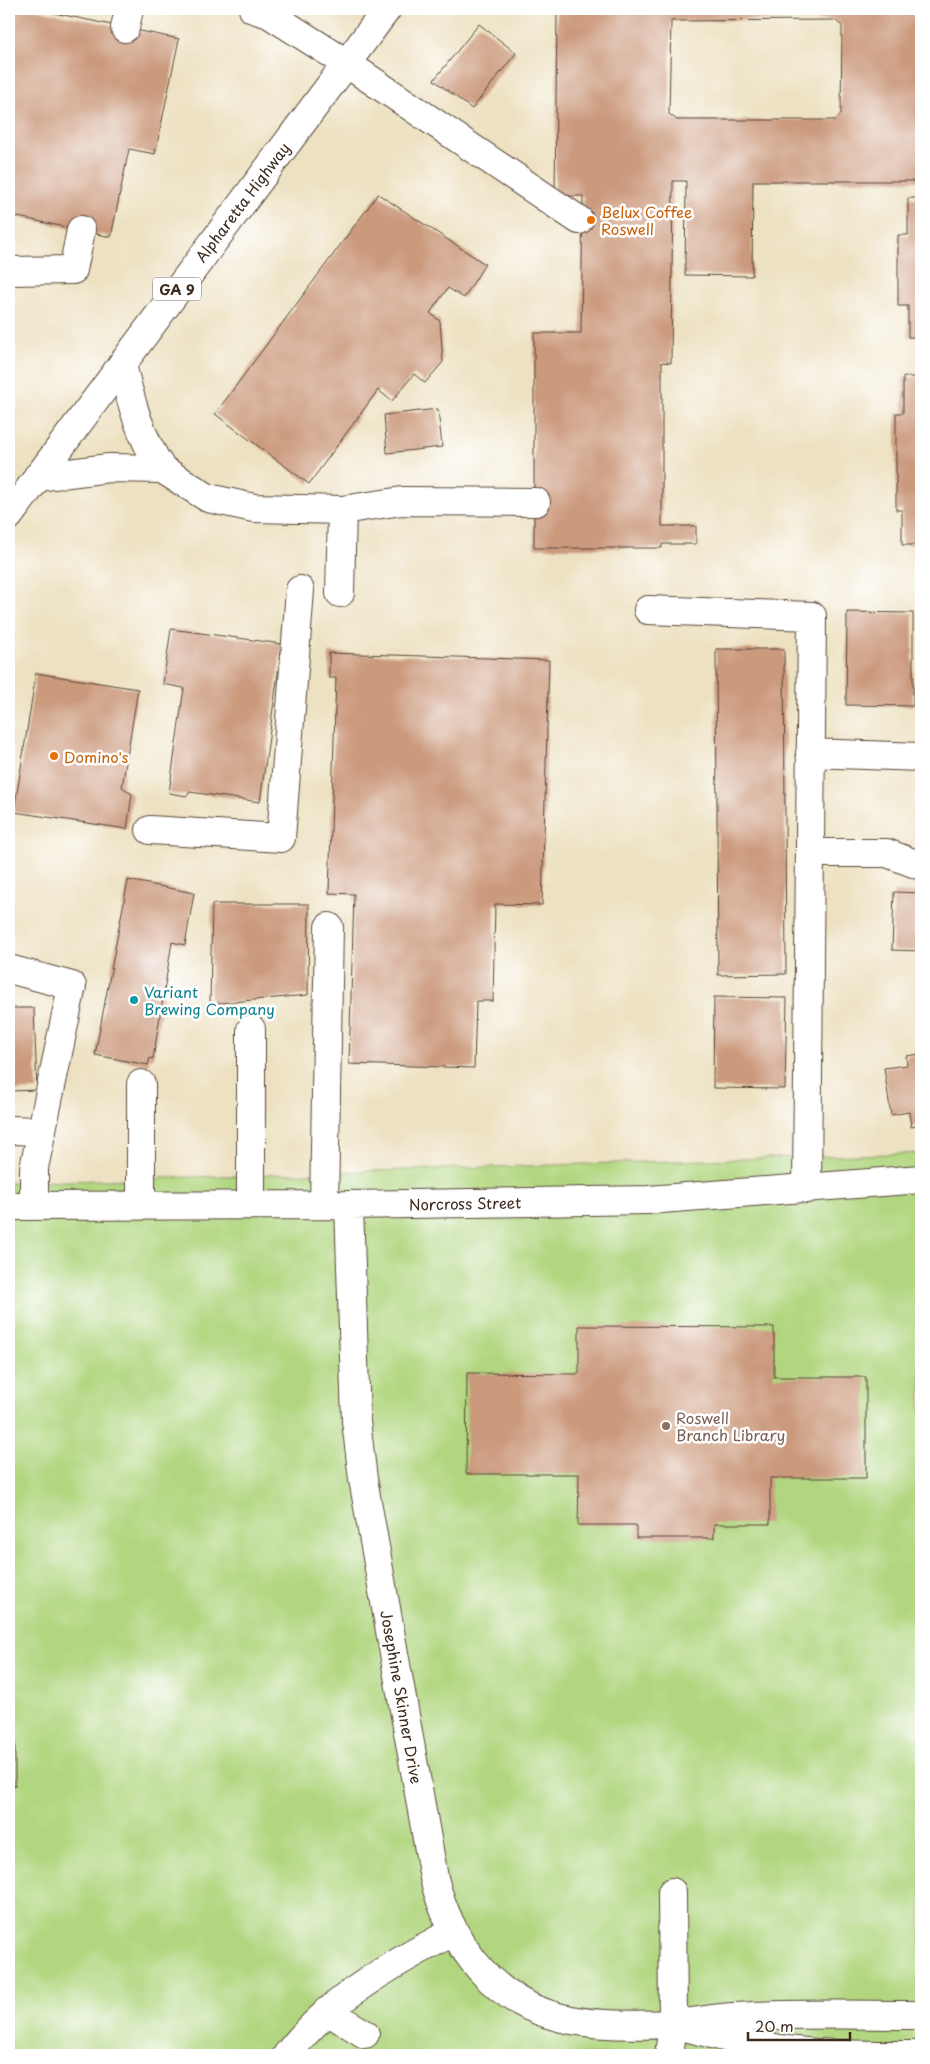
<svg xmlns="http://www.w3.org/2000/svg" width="930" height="2064" viewBox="0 0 930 2064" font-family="'Playpen Sans',sans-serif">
  <rect width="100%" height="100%" fill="#fff"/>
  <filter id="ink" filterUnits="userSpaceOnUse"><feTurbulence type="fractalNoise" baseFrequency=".02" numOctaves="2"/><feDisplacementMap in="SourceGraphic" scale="10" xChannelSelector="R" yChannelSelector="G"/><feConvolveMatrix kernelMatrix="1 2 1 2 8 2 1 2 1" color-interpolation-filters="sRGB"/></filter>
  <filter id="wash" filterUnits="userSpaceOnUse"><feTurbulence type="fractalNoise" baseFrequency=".0096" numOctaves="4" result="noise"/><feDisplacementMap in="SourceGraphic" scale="20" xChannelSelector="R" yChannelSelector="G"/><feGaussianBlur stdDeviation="1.12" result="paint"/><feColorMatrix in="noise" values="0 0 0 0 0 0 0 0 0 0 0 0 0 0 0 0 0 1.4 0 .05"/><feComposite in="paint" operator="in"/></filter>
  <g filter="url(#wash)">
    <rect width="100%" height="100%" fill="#ede1c1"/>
    <path fill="#b1d67f" stroke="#76804e" d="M921,1153V2055H9V1183Z"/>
    <g id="blocks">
      <path fill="#cb997b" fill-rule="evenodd" d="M9,9H35L179,39L155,154L129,149L111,237L9,215Z
        M557,9H921V181H753L752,276L685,275L686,181H673L671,363L662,362V526H696V544H662V548H534V333H581L583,196H555ZM835,20L842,26L841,114L836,120H677L669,114L671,21Z
        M479,24L516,53L472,109L434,80Z
        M378,194L485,264L464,298L448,288L430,313L440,321L443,362L425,383L414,374L392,401L378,390L309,484L215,414Z
        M908,198H921V337H908V306H898V235H908Z
        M903,377H921V545H902V510H896V413H903Z
        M438,409L442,447L387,453L384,415Z
        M847,612L913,613V706L846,705Z
        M171,629L282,644L260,802L190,792L187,796L169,793L184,688L163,684Z
        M716,649H784L786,974L718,975Z
        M329,653L549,660L542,905L495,904L493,1001H476L474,1068L349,1064L354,894L329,893L336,678H329Z
        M36,673L138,689L122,787L132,794L127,829L14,812Z
        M128,880L194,893L185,945L172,942L153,1059L150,1058L148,1065L95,1055Z
        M894,892L921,893V951L892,950Z
        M212,904H309L308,995L210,1004Z
        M714,997L787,998L785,1089L713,1088Z
        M9,1008H34L37,1090L9,1091Z
        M921,1054V1125L911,1127L909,1112L891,1115L884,1068L907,1065L906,1056Z
        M579,1326L774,1327V1377H866V1478H770V1524H714V1538H636V1525H578L579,1474H466L467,1373L579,1374Z
        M9,1735L15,1736V1786H9Z"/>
    </g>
  </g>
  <g filter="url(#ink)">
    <use href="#blocks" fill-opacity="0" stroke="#564536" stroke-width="1"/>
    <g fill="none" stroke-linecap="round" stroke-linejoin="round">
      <g stroke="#564536" stroke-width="30">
        <path id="minor" d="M253,9L269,14L346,63L579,220
          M125,28L129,9
          M9,271L73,270L81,230
          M162,469L208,498L254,508L342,510L402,501L536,502
          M37,477L109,468L162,469C140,437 131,402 122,364
          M340,593L342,510
          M648,610L812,616L807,1189
          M810,753L921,757
          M150,830L281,838L300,590
          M810,853H887L921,866
          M9,969L72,986L34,1168V1206
          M141,1084V1205
          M9,1130L42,1131
          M251,1205V1029
          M324,1205L329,927
          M349,1205L356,1421L363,1479L434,1878C449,1938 486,1994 548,2014C586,2027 632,2025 672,2024C692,2023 712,2018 732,2017C795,2013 858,2015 921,2015
          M9,1206L349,1205L648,1200L921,1179
          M327,2011L365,2034
          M689,2028C727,2038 766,2049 806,2052C844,2056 883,2055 921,2055
          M287,2055C329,1999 392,1964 453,1932
          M669,2055L673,2024L672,1892"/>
      </g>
      <g stroke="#564536" stroke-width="30">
        <path id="highway" d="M9,516L387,9"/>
      </g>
      <use href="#minor" stroke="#fff" stroke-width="28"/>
      <use href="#highway" stroke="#fff" stroke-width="28"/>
    </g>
  </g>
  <g fill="#e8710a" stroke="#fff" stroke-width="2">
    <circle cx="591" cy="220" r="5"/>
    <circle cx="54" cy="756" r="5"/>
  </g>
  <circle fill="#0f9aa8" stroke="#fff" stroke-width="2" cx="134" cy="1000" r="5"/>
  <circle fill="#8d6e63" stroke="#fff" stroke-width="2" cx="666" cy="1426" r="5"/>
  <g text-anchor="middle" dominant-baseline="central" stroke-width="5" stroke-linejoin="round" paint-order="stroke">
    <rect fill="#fff" stroke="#766a62" stroke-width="1" x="153" y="277.5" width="48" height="23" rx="4"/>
    <g font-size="14" font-weight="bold" fill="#3b2a1e">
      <text x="177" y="289">GA 9</text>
    </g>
    <g font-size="15" fill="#3b2a1e" stroke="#fff">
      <text transform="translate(242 202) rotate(-53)">Alpharetta Highway</text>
      <text transform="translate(465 1203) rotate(-1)">Norcross Street</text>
      <text transform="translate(402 1697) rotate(80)">Josephine Skinner Drive</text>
    </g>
    <g font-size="15" fill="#c56008" stroke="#fff" text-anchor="start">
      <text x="601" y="211">Belux Coffee<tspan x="601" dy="17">Roswell</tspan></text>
      <text x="64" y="756">Domino's</text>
    </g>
    <g font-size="15" fill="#0d838f" stroke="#fff" text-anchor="start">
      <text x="144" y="991">Variant<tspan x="144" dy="17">Brewing Company</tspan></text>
    </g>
    <g font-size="15" fill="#785e54" stroke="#fff" text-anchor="start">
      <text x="676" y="1417">Roswell<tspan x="676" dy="17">Branch Library</tspan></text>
    </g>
  </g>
  <rect width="930" height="2064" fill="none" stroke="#fff" stroke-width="30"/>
  <path d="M748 2032v8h102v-8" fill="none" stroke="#3b2a1e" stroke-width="2.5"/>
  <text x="755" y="2032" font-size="15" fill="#3b2a1e" stroke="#ffffff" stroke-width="4" paint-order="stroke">20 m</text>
</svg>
